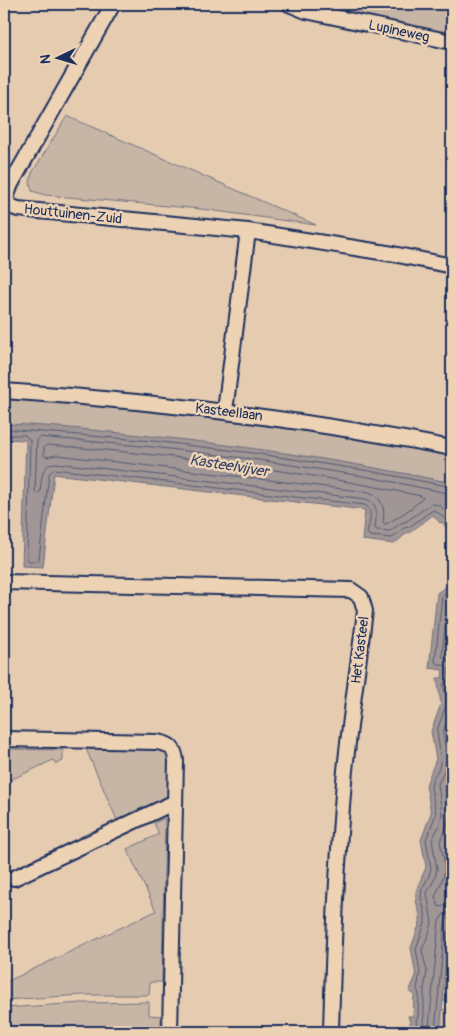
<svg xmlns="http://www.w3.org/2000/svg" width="456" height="1036" viewBox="0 0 456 1036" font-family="Pangolin,sans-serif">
  <rect width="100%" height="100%" fill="#e5ccb1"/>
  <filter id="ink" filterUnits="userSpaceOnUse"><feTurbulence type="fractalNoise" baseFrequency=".02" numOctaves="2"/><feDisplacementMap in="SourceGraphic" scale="10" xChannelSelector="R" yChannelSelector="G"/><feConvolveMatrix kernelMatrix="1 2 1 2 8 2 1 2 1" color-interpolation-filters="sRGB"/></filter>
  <g filter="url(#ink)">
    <path fill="#c7b5a5" stroke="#717282" d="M302,4H452V35L306,6Z
      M67,116L316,225L201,209L45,195L32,191L30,183L32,173Z
      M4,399C154,409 304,428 452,456V483C304,453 155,434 4,424Z
      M4,749L63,750V761L56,764L53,760L4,783Z
      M86,749L170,750L169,798L117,820Z
      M165,818L162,982H150L149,995H83L4,1000V983L156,911L127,849L159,834L154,823Z
      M452,901V1002L442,1001Z
      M149,1002V1015L161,1016V1032H53L26,1028L4,1031V1008L82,1003Z
      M452,1009V1032H440L441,1010Z"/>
    <path fill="#a09695" stroke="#6b6d7f" d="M4,424C43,425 82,429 121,433C233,444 343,460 452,483V534L442,522L440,523L433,515L409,533L408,532L394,544L362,540L365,510L54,474L43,567L22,566L26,440L4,439Z
      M452,578V901L440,1032H413L408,1016H413L414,994L409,992L416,976L411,948L420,922V915L416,901V891L426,867L421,840L431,813L426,785L436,759L431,731L441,704L437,678H442L443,670L429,668L437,593L449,584L448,582Z"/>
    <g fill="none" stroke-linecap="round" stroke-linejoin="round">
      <path stroke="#505874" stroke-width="1" d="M4,429L153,441L253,453L370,471L452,487
        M4,435H25L30,440L27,559L29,561H37L39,559L49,474L54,469L365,505C374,510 369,524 367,533L370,536L392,538L404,528L409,527L433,510C439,512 448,521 452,526
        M47,445C172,455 298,470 421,496L423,498C417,505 392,522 385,524L383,522C385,508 383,498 369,492L57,455L46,457L44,455V448Z
        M452,494L369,477L252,459L153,447L39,437L37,439L35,491L37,494L40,492C42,480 40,464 56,463L366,499C380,504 376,516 375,528L377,530L390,531L401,523L407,521L431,504L439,505L452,516
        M452,596L448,600L442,656L452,663
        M452,708L443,732L447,760L445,769L438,784L442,814L440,824L432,840L437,869L435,878L427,893L432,923L429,933L422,950L427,972L424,989V1015L423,1022L426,1030L429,1027L439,921L444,914L452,912
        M452,772L445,787L449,802L450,813L447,826L440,841L444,860L445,870L442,881L435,897L439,907L452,904
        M418,1032L416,1021L418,1016L419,994L417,989L420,972L416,949L425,923V913L421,897L422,889L429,876L431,868L426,840L436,814L431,788L432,780L439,768L441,759L437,731L446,705V696L443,685C447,679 451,672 446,666L436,663L435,661L442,596L452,587
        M435,1032L445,923L447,919L452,918"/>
      <g stroke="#1b2f5e" stroke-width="18">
        <path id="minor" d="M113,4L11,184L6,198L10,206L18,209L248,231L393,254L452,266
          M289,4L306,11L452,42
          M4,391C154,401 304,419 452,448
          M225,411L248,231
          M4,582L351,590L361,597L365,611C358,668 349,725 344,781C337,865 333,948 331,1032
          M4,739L157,742C170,744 175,748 176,761L170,1032
          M14,878L175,802"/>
      </g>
      <use href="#minor" stroke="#edd3b4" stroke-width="14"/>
    </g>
  </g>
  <g text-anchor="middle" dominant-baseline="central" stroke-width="5" stroke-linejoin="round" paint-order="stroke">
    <g font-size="14" fill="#1b2f5e" stroke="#edd3b4">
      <text transform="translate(399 31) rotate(12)">Lupineweg</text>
      <text transform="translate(73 214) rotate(6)">Houttuinen-Zuid</text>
      <text transform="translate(229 412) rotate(7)">Kasteellaan</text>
      <text transform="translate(360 650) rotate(-83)">Het Kasteel</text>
    </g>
    <g font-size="15" font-style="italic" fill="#364469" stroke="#edd3b4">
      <text transform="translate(229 466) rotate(9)">Kasteelvijver</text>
    </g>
  </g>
  <rect width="456" height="1036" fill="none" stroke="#edd3b4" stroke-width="20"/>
  <rect x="10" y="10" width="436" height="1016" fill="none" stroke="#1b2f5e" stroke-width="2" filter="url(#ink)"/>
  <g transform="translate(58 58) rotate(265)" stroke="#edd3b4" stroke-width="4" paint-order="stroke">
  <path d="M0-4L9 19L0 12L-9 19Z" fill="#1b2f5e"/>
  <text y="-8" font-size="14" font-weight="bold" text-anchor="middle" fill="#1b2f5e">N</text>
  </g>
</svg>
